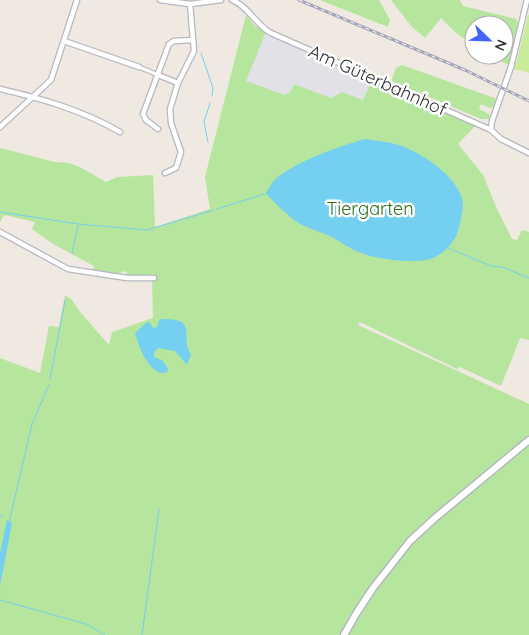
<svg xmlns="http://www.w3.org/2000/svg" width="529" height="635" viewBox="0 0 529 635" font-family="Quicksand,sans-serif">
  <rect width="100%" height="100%" fill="#efe9e1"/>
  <path fill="#e3e1e8" d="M266,32L372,80L363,100L342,92L331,98L294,84L290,92L285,95L245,81Z"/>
  <path fill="#b6e59e" d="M320,0H379L390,20L388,27Z
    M391,0H460L463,6L516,19L518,23L509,65L488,55H504V25H474V46L455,32L441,18L425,38L411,26Z
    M246,15L255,26L266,32L246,81L285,95L290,92L294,84L331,98L342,92L363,100L372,80L475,126L458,144L483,175L497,209L512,239L517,240L522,230L529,232V340L520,338L501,386L460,367L457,369L360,322L358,325L529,404V635H0V358L40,373L49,326L59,327L65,295L71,299L81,313L109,345L112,332L153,318L152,279H129L126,271L119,273L116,275L92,272L94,266L53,244L32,229L35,222L4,215L0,222V148L55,162L69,163L82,168L106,182L117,177L153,175L155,227L210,209L205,177Z
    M402,65L497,99L493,107L490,108L481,104L479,109L489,114L490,119H481L391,81L396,68Z"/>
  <path fill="#c9ec9a" d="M528,15H529V73L514,69L518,56Z"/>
  <path fill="#75cff0" d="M365,139C377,141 390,142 402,146C423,154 462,179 463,205C463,210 459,229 457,234C452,246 439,258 426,260C408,263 375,259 358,252C349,248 341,242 332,237C321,232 310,229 300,224C293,220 271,200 266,193C268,190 270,186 272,183C286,165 342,145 365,139Z
    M162,319C200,318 179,338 191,354L187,365L175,351L158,348L154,353V357L163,361L168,369L167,372C150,378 138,345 135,333L147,322L150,323L153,328L157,327L159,320Z
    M7,520L12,523L0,586V554Z"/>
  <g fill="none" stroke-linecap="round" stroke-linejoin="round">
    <path stroke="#75cff0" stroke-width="1" d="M201,53L213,88L212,96
      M208,142L204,122L210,103
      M217,209L268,193
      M0,212L78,224L147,230L214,210
      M446,247L491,266L502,267L529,278
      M72,253L78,225
      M50,379L65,301
      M0,515L3,516
      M9,523L32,424L49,385
      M0,600L86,624L105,635
      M142,635L159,509"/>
    <g stroke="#b4b7c1" stroke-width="5.5">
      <path id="pedestrian" d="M139,67L158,75"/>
    </g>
    <g stroke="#b4b7c1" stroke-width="7">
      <path id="minor" d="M160,0L190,4L221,0
        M232,0C248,6 256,25 271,33L480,125L491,130L501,139L529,153
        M64,41L139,67
        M158,75L178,83
        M0,89C43,99 82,110 120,132
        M0,127L51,80L77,0
        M158,129L146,120L143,114L169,44L174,41L193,40
        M491,130L492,121L511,67L527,0
        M165,173L176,168L181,152L171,123L170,109L178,83L194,51L190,4
        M0,232L68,269L127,278H154"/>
    </g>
    <g stroke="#b4b7c1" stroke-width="9">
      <path id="secondary" d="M344,635L356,614L373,588L410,541L435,518L529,440"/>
    </g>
    <use href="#pedestrian" stroke="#fff" stroke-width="3"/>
    <use href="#minor" stroke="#fff" stroke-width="4.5"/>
    <use href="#secondary" stroke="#fff" stroke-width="6"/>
    <g stroke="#a3a6b8" stroke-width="3">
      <path id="rail" d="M299,0L465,70L529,101"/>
    </g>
    <use href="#rail" stroke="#fff" stroke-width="1" stroke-dasharray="4" stroke-linecap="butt"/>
  </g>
  <g text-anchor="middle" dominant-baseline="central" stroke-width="5" stroke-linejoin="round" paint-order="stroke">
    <g font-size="18" fill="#2e2e2e" stroke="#fff">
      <text transform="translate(378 80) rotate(24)">Am Güterbahnhof</text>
    </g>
    <g font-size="18" fill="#2c6e1b" stroke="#fff">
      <text x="370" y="208">Tiergarten</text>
    </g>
  </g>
  <g transform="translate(489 40) rotate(113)"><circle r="24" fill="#ffffff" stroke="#ababab"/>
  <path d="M0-4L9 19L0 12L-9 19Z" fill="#4264fb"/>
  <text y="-8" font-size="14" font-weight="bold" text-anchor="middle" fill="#2e2e2e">N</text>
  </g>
</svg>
